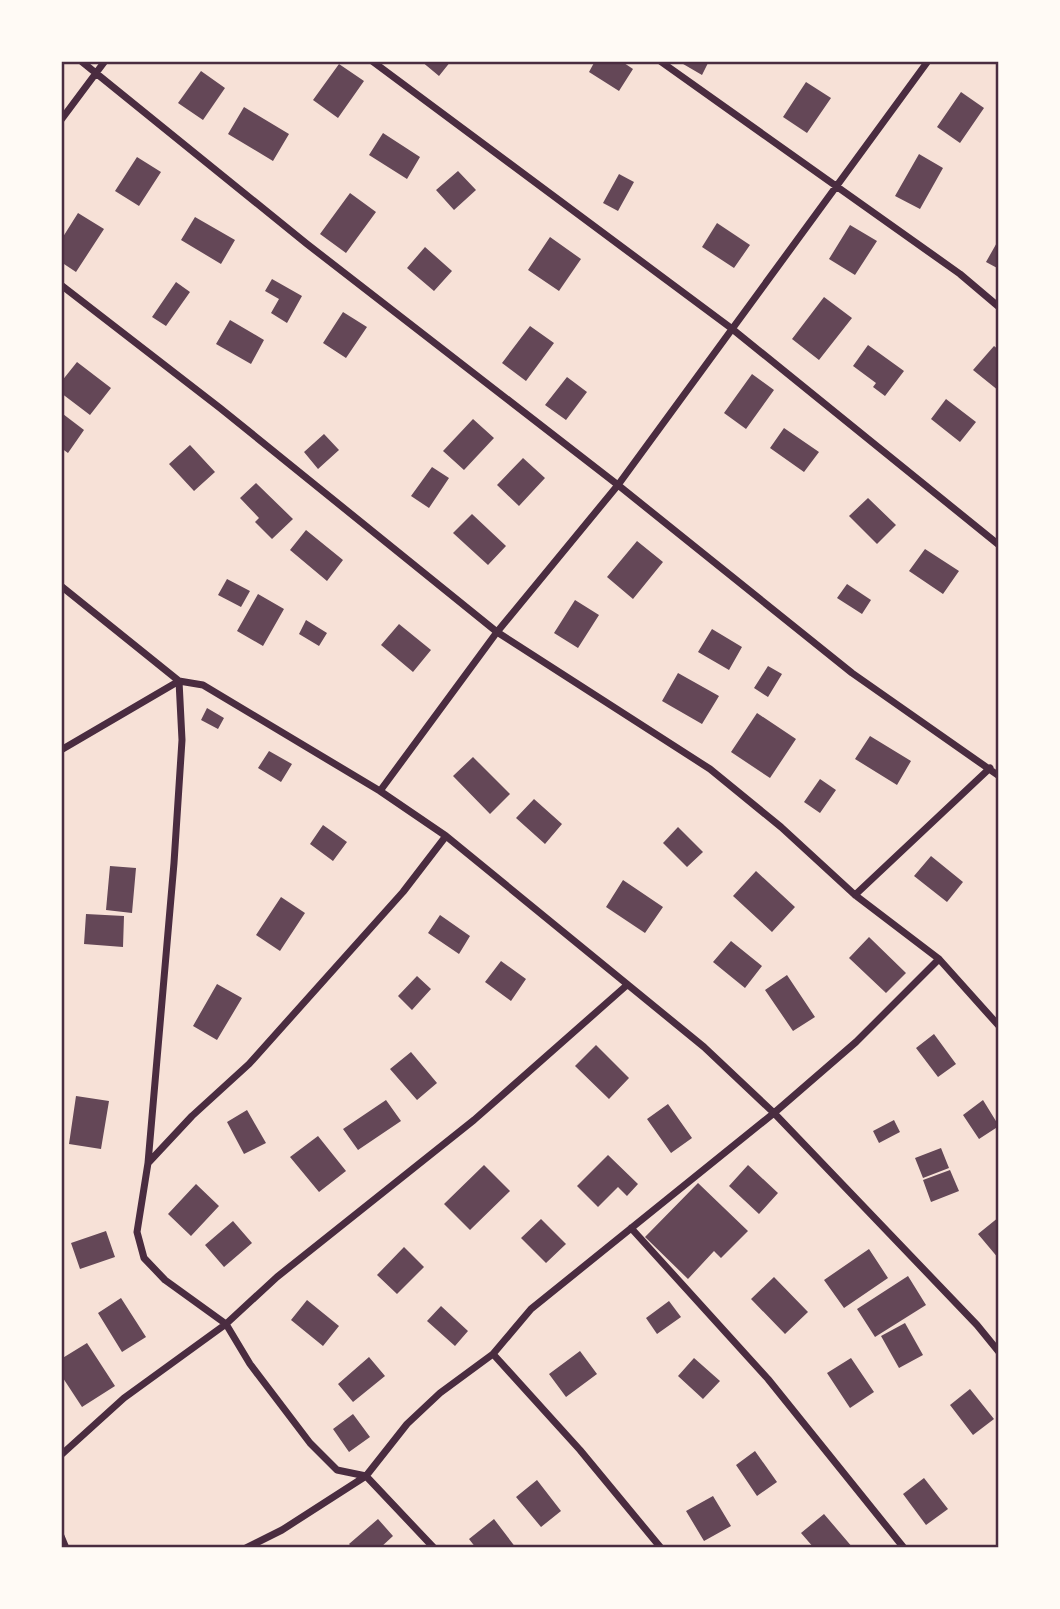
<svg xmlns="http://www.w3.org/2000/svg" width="1060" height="1609" viewBox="0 0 1060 1609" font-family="'Crimson Pro',serif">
  <rect width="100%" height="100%" fill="#f7e1d7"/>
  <path fill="#644757" d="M421,61H451L439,76Z
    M595,61H621L633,69L619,91L589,72Z
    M678,61H709L702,75Z
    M339,64L364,81L338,118L313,100Z
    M201,71L225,88L203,120L178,103Z
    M806,82L831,98L807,133L783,117Z
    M961,92L984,108L960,143L937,127Z
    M244,107L289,134L273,161L228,134Z
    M383,133L420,157L407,179L369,155Z
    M919,154L943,168L920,209L895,196Z
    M137,157L161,172L139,206L115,191Z
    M458,171L476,190L454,210L436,190Z
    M619,174L634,182L618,211L603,203Z
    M350,193L376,212L346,253L320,234Z
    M78,213L104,229L76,272L61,262V240Z
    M195,217L235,240L221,264L181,240Z
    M717,223L750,245L734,268L702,247Z
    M850,225L877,241L855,275L829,259Z
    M550,237L581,259L559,291L528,270Z
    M999,239V269L986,262Z
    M425,247L452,271L434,291L407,268Z
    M272,279L302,296L287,323L271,313L279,299L265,291Z
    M176,282L190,292L166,326L152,317Z
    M824,297L852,318L819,360L792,339Z
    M343,312L367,327L346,358L323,343Z
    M230,320L264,340L251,364L216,344Z
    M530,326L554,343L526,381L502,363Z
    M868,345L904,371L885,396L873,387L876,383L853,366Z
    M994,346L999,350V391L973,370Z
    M77,362L111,388L90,415L61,393V382Z
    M752,374L774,390L746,429L724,413Z
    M567,377L587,392L566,420L545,405Z
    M946,399L976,422L960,442L931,419Z
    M63,414L84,430L68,453L61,448Z
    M473,419L494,438L464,470L443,451Z
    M784,428L819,452L804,472L770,448Z
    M324,434L339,450L318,469L304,452Z
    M190,445L215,472L194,491L169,464Z
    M523,458L545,478L519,506L497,485Z
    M432,467L449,478L429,508L411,496Z
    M256,483L293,519L272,539L255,522L259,518L240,498Z
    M868,498L896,525L877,544L849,516Z
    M472,514L506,546L488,565L453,533Z
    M306,530L343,560L327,581L290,550Z
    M637,541L663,562L633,599L607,577Z
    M925,549L959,571L943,594L909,571Z
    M227,579L250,591L241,607L218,595Z
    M847,584L871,600L862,614L837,598Z
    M258,594L284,609L263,646L237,631Z
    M575,600L599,615L578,648L554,633Z
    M306,620L327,633L319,646L299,634Z
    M399,624L431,650L413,672L381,645Z
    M712,629L742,647L729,670L698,652Z
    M768,666L782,674L768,697L754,688Z
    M678,673L719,696L702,724L662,701Z
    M207,708L224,718L218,729L201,720Z
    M757,713L796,739L770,778L731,752Z
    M870,736L911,761L897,785L855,759Z
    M269,751L292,764L281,782L258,768Z
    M473,757L510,794L490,814L453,776Z
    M820,779L836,790L820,813L804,802Z
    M534,799L562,824L545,844L516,818Z
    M323,825L347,842L333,861L310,844Z
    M678,827L703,852L687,867L663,843Z
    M931,856L963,882L947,902L914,876Z
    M110,866L136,868L132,913L106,910Z
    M756,871L795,907L772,932L733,896Z
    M623,880L663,907L645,933L606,907Z
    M281,897L305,913L280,951L256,935Z
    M86,914L124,916L123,947L84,944Z
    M440,915L470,936L459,954L428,933Z
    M869,937L906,973L886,993L849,958Z
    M731,941L762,966L745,988L713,962Z
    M501,961L526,979L511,1001L485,982Z
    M787,975L815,1017L793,1031L765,990Z
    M417,976L431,989L412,1010L398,996Z
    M217,984L242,998L217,1040L193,1026Z
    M934,1034L956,1064L938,1077L916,1048Z
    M596,1045L629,1078L609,1099L575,1066Z
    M411,1052L437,1083L417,1100L390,1069Z
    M76,1096L109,1101L101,1149L69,1144Z
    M386,1100L401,1121L358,1150L343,1129Z
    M983,1100L999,1126L979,1139L963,1115Z
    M668,1104L692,1138L671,1153L647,1119Z
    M247,1110L266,1143L244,1154L227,1122Z
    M894,1120L900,1132L879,1143L873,1131Z
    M318,1136L346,1171L319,1192L290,1157Z
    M941,1148L949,1168L923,1178L915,1158Z
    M608,1155L638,1184L627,1196L618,1187L598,1207L577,1186Z
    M484,1165L510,1191L470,1230L444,1204Z
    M748,1165L778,1193L759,1214L729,1186Z
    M950,1170L959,1191L931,1202L923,1180Z
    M698,1183L748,1231L721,1258L714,1251L688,1279L645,1237Z
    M196,1184L219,1206L191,1236L168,1214Z
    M999,1217V1259L978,1234Z
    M541,1219L566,1244L546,1263L521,1238Z
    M233,1221L252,1243L224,1267L205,1245Z
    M106,1231L115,1257L80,1269L71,1243Z
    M404,1247L424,1267L397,1294L377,1275Z
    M869,1249L888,1278L844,1308L824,1280Z
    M908,1276L926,1305L875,1337L857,1309Z
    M774,1277L808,1312L785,1334L751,1299Z
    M121,1298L146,1337L122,1352L98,1313Z
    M307,1300L339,1326L323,1346L291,1320Z
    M669,1301L681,1317L657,1334L646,1318Z
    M441,1306L468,1331L455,1346L427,1321Z
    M905,1323L923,1355L899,1368L881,1336Z
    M87,1343L115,1386L82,1407L61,1375V1359Z
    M580,1351L597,1374L566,1397L549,1374Z
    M369,1357L385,1376L353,1402L338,1384Z
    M694,1358L720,1381L703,1399L678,1376Z
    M851,1358L874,1392L850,1408L827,1373Z
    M970,1389L994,1419L973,1435L950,1405Z
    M353,1414L370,1437L349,1452L333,1429Z
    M755,1451L777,1482L757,1496L736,1465Z
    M924,1478L948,1509L926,1525L903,1494Z
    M537,1480L561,1511L541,1527L516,1497Z
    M713,1496L731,1526L704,1541L686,1511Z
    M824,1514L853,1548H814L801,1533Z
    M378,1519L393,1536L380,1548H353L349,1544Z
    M494,1519L516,1548H476L469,1539Z"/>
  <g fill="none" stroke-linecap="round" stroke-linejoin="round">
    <path stroke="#4a2c40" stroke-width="7" d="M81,61L307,244L618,485L852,673L999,776
      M372,61L731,328L999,545
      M660,61L960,274L999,307
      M998,61H999
      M61,120L105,61
      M61,285L220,408L497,632L710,769L781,827L855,895L939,959L999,1026
      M61,586L179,681L203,685L380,791L446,836L704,1047L774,1113L977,1325L999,1352
      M61,750L179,681L182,740L174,863L148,1163L137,1232L144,1258L165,1280L226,1324L250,1364L310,1443L337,1470L366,1476L434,1548
      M380,791L497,632L618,485L928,61
      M855,895L990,768
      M149,1162L192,1116L249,1064L403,892L446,836
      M631,1228L768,1379L904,1548
      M493,1354L580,1450L661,1548
      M61,1455L124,1398L226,1324L277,1277L474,1120L627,985
      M61,1536L66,1548
      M246,1548L282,1530L366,1476L407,1424L440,1393L493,1354L531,1309L774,1113L856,1042L939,959"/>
  </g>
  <rect width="1060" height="1609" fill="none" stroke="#fffaf5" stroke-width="126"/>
  <rect x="63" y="63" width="934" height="1483" fill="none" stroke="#4a2c40" stroke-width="2.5"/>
</svg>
